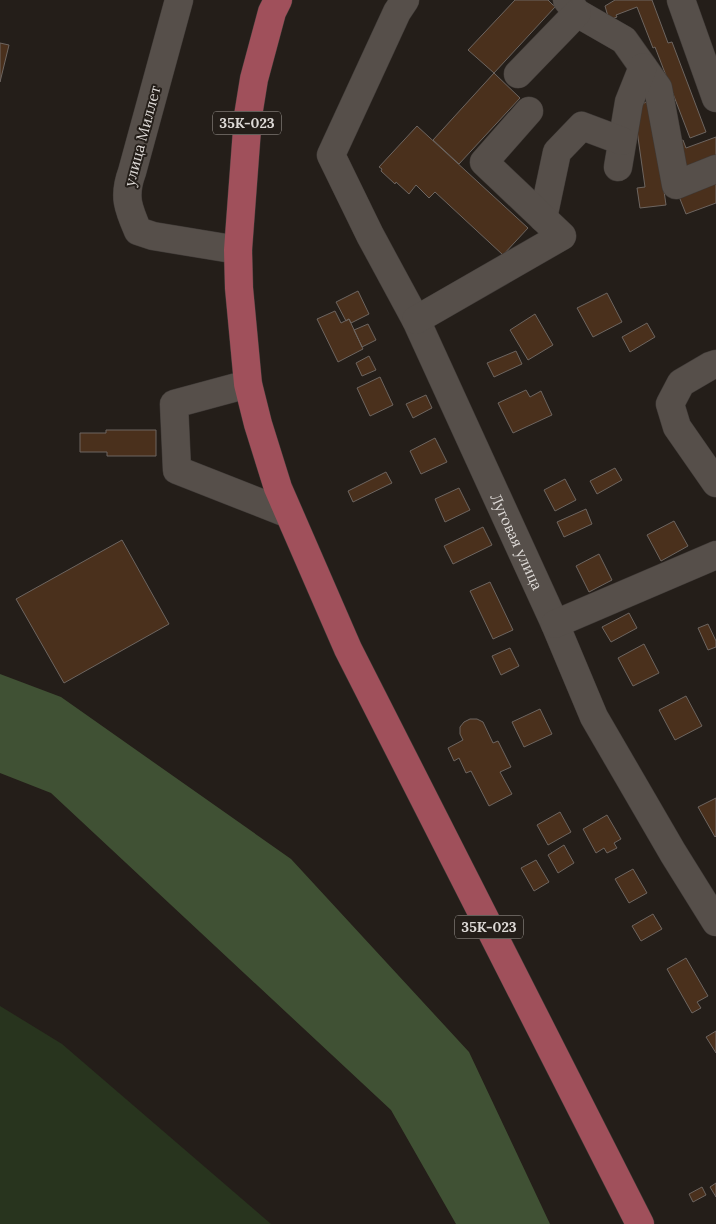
<svg xmlns="http://www.w3.org/2000/svg" width="716" height="1224" viewBox="0 0 716 1224" font-family="Lora,serif">
  <rect width="100%" height="100%" fill="#241e19"/>
  <path fill="#28341e" d="M0,1006L62,1044L271,1224H0Z"/>
  <path fill="#405134" d="M0,674L61,697L291,859L469,1052L550,1224H456L391,1110L51,793L0,773Z"/>
  <path fill="#4a301c" stroke="#6d6560" d="M515,0H548L555,7L494,73L468,50Z
    M615,0H652L668,43L672,42L706,132L690,138L655,47L653,48L637,7L616,15L617,17L609,20L605,6Z
    M0,43L9,45L0,82Z
    M494,73L520,98L459,164L433,140Z
    M651,99L666,205L640,208L637,188L645,187L634,109Z
    M417,126L528,228L503,255L435,192L429,198L416,185L409,194L396,182L395,184L381,171L382,169L379,167Z
    M716,137V160L685,171L674,143L683,140L686,148Z
    M716,179V203L686,214L678,194Z
    M358,291L369,314L351,323L349,319L346,321L336,302Z
    M607,293L622,322L593,337L577,308Z
    M335,311L341,323L349,319L363,349L338,362L317,319Z
    M535,314L553,345L528,360L510,330Z
    M647,323L655,337L630,352L622,337Z
    M368,324L376,340L362,347L354,330Z
    M516,351L522,364L494,377L487,363Z
    M369,356L376,370L362,376L356,363Z
    M380,377L393,405L370,416L357,388Z
    M526,390L530,397L541,391L552,415L513,433L498,403Z
    M426,395L432,408L413,418L406,404Z
    M106,430H156V456H107V452H80V433H106Z
    M435,438L447,462L421,474L410,451Z
    M615,468L622,480L597,494L590,481Z
    M386,472L392,483L353,502L348,491Z
    M565,479L576,500L555,511L544,490Z
    M459,488L470,510L445,522L435,499Z
    M586,509L592,524L564,537L557,522Z
    M674,521L688,546L661,561L647,535Z
    M483,527L492,545L453,564L444,546Z
    M122,540L169,624L64,683L16,599Z
    M599,554L612,580L589,592L576,566Z
    M490,582L513,630L493,639L470,591Z
    M629,613L637,628L611,642L602,627Z
    M708,624L716,641V647L708,650L698,628Z
    M644,644L659,673L633,686L618,658Z
    M510,648L519,666L501,675L492,656Z
    M686,696L702,726L675,740L659,710Z
    M540,709L552,734L524,747L512,722Z
    M470,719H477L483,722L493,743L498,741L511,767L500,772L512,794L489,806L471,771L466,773L459,758L454,761L448,748L463,740L460,734V727L464,722Z
    M716,798V836L715,837L698,807Z
    M560,812L571,832L548,845L537,825Z
    M607,815L621,839L614,843L617,848L607,853L604,848L596,853L583,829Z
    M564,845L574,863L558,873L548,855Z
    M536,860L549,882L534,891L521,868Z
    M633,869L647,893L629,903L615,879Z
    M653,914L662,929L641,941L632,926Z
    M686,958L708,996L697,1002L701,1008L692,1013L667,969Z
    M716,1031V1053L706,1037Z
    M716,1183V1197L710,1187Z
    M702,1187L706,1195L693,1202L689,1194Z"/>
  <g fill="none" stroke-linecap="round" stroke-linejoin="round">
    <g stroke="#3f3a37" stroke-width="29">
      <g id="minor">
        <path d="M179,0L132,172C123,196 128,208 138,231L153,236L238,250"/>
        <path id="s1" d="M405,0L397,12L331,155L370,235L416,320L555,624L594,717L673,853L716,922"/>
        <path d="M567,0L577,13L624,40L658,88L676,185L716,169"/>
        <path d="M681,0L716,98"/>
        <path d="M518,74L577,13"/>
        <path d="M618,167L629,102L643,67"/>
        <path d="M543,218L557,152L582,126L622,141"/>
        <path d="M416,320L562,236L484,162L529,111"/>
        <path d="M716,364L710,366L681,383L670,404L677,427L716,483"/>
        <path d="M248,384L174,404L177,470L289,514"/>
        <path d="M555,624L716,555"/>
      </g>
    </g>
    <g stroke="#3f3a37" stroke-width="29">
      <path id="major" d="M278,0L272,12L254,79L248,116L238,250L239,288L248,384L258,424L278,488L348,649L640,1224"/>
    </g>
    <use href="#minor" stroke="#564f4a" stroke-width="28"/>
    <use href="#major" stroke="#a0505b" stroke-width="28"/>
  </g>
  <g text-anchor="middle" dominant-baseline="central" stroke-width="4" stroke-linejoin="round" paint-order="stroke">
    <g fill="#241e19" stroke="#a6a19d" stroke-width="1">
      <rect x="213" y="111.5" width="68" height="23" rx="4"/>
      <rect x="455" y="915.5" width="68" height="23" rx="4"/>
    </g>
    <g font-size="14" font-weight="bold" fill="#ddd9d6">
      <text x="247" y="123">35К-023</text>
      <text x="489" y="927">35К-023</text>
    </g>
    <g font-size="15" fill="#ddd9d6" stroke="#241e19">
      <text transform="translate(142 136) rotate(-75)">улица Миллет</text>
      <text stroke="none"><textPath href="#s1" startOffset="601">Луговая улица</textPath></text>
    </g>
  </g>
</svg>
